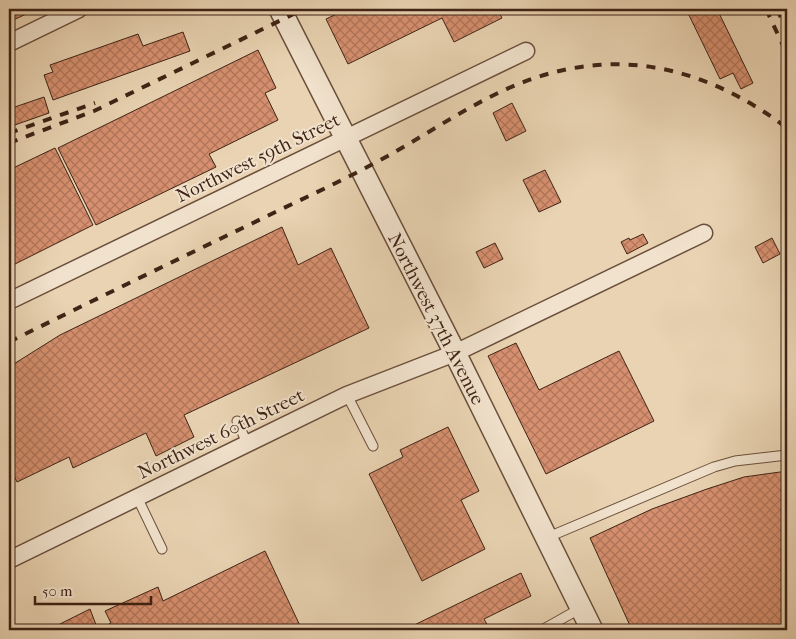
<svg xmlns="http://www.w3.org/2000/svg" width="796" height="639" viewBox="0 0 796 639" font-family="'IM FELL French Canon',serif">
  <defs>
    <pattern id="building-cross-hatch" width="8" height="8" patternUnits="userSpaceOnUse" patternTransform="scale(1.25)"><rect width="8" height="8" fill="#d7906f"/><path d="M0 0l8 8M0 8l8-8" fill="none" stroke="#b0755a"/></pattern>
  </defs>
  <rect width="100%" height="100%" fill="#e9d3b2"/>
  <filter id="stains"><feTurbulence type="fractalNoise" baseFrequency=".004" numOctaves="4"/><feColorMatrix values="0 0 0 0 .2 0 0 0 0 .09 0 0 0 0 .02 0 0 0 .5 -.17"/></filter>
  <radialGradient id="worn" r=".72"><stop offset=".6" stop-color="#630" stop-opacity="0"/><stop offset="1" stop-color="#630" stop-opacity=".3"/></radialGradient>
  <path fill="url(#building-cross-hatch)" stroke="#3f2315" d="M9,9H37L9,22Z
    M347,9H497L502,18L454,42L442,18L348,64L326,19Z
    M686,9H717L753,83L741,89L733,73L720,79Z
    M183,32L190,51L53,100L44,75L53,72L50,65L138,34L143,46Z
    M258,50L276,88L265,93L278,120L209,154L216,167L96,225L58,148Z
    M44,97L49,113L9,127V109Z
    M512,103L526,131L506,141L493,113Z
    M55,148L93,225L9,267V170Z
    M545,170L561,202L539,212L523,180Z
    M282,227L298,265L331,248L369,328L184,415L194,437L156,456L146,433L73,468L69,457L17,482L9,465V367L60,335Z
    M643,234L648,243L627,254L621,242L629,238L630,240Z
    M772,238L780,254L763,263L755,247Z
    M495,243L503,259L484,268L476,252Z
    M516,343L539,390L619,351L654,421L546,474L488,356Z
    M448,427L479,491L461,500L485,549L422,581L369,474L403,457L400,450Z
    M780,472L787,473V630H632L590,538L652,509L707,489L744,477Z
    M265,551L302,630H98L111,623L105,611L158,587L163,601Z
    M521,573L531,596L484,619L490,630H404Z
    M90,609L98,630H48Z"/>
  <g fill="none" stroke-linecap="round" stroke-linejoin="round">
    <g stroke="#6a4f3c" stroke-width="11">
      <path id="service" d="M347,395L373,446
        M237,421L247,443
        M137,497L162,549
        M546,538L714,467L735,461L787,455
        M542,630L581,608"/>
    </g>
    <g stroke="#6a4f3c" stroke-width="19">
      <path id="minor" d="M9,43L79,9
        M9,301L526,51
        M9,560L347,395L455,353L704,233"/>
    </g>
    <g stroke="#6a4f3c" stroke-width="24">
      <path id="tertiary" d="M280,9L455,353L592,630"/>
    </g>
    <use href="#service" stroke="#f1e2cd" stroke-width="9"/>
    <use href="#minor" stroke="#f1e2cd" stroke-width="16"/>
    <use href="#tertiary" stroke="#f1e2cd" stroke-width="21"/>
    <path stroke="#3f2315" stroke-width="4" stroke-dasharray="9 9" stroke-linecap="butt" d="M766,9L787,54
      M777,9L787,31
      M9,133L95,103
      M9,143L94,111L304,9
      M9,342C90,302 172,262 253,223C293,203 334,185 373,164C440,129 497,81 574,68C653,54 725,81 787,128"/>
  </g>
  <g text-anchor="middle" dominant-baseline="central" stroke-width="4" stroke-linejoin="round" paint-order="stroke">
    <g font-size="19" fill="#3f2315" stroke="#f1e2cd">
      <text transform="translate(258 158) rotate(-26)">Northwest 59th Street</text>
      <text transform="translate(436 319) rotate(63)">Northwest 37th Avenue</text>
      <text transform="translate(221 434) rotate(-26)">Northwest 60th Street</text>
    </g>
  </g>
  <rect width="796" height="639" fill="none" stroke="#e9d3b2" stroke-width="30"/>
  <rect x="10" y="10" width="776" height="619" fill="none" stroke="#3f2315" stroke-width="2.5"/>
  <rect x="15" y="15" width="766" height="609" fill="none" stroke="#3f2315"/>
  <path d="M35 596v8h116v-8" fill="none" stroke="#3f2315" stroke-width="2.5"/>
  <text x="42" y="596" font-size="15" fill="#3f2315" stroke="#f1e2cd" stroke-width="4" paint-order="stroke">50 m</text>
  <rect width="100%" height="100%" filter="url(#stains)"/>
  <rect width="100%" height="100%" fill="url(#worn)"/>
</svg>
